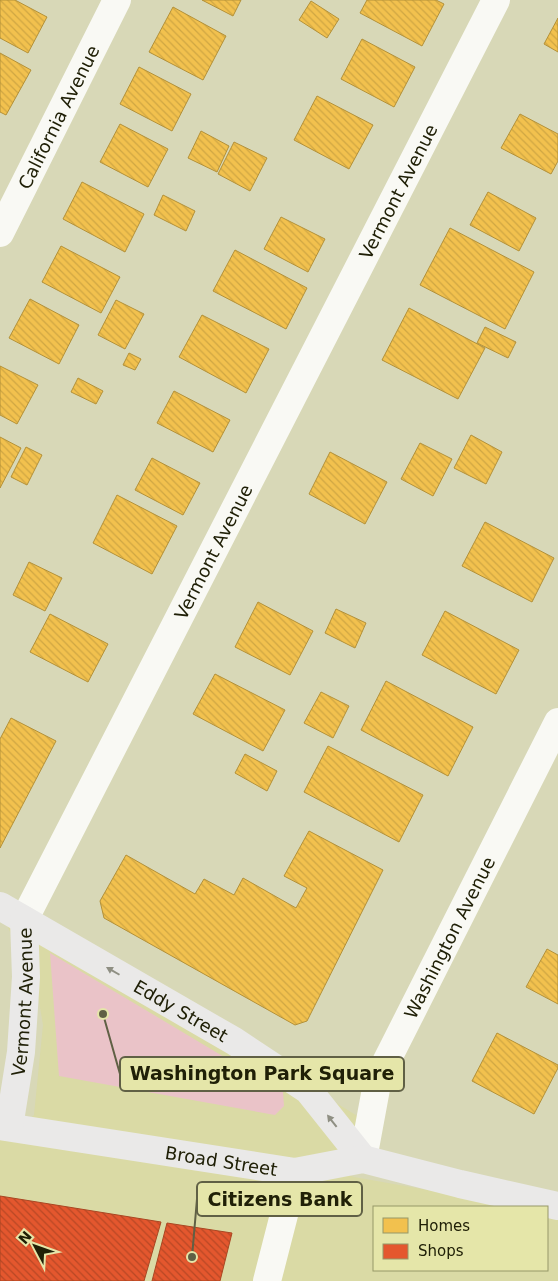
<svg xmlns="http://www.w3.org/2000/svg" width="558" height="1281" viewBox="0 0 558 1281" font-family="'DejaVu Sans',sans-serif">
  <defs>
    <pattern id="homes-back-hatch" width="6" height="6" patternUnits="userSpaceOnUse" patternTransform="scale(1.25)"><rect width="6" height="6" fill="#f2c14e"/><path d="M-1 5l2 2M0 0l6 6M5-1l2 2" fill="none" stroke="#cfa643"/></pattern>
    <pattern id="shops-back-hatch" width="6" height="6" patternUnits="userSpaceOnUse" patternTransform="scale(1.25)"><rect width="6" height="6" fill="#e4572e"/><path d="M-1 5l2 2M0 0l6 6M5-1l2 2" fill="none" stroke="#b84825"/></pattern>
  </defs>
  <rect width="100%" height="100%" fill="#d8d8b7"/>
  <path fill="#dadaa5" d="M2,913L223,1033L359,1117L342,1172L354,1177L524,1207H374V1270H547V1211L558,1213V1281H0V1122L26,1124L34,1115L43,1025L36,984L25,957L9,930Z"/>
  <path fill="#eac3c8" d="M50,953L283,1092L284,1106L275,1115L59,1076Z"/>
  <path fill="url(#homes-back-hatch)" stroke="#b39139" d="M0,0H15L47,17L28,53L0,38Z
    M202,0H241L233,16Z
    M367,0H436L444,4L422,46L360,13Z
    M311,1L339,19L327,38L299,20Z
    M173,7L226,36L203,80L149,52Z
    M558,18V52L544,44Z
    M362,39L415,67L394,107L341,79Z
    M0,53L31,70L6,115L0,112Z
    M139,67L191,94L172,131L120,104Z
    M317,96L373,125L349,169L294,140Z
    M520,114L558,134V161L551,174L501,148Z
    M120,124L168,149L148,187L100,162Z
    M201,131L229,146L217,172L188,158Z
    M234,142L267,158L250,191L218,174Z
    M82,182L144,214L125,252L63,219Z
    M488,192L536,218L519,251L470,225Z
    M163,195L195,211L186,231L154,215Z
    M281,217L325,239L308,272L264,249Z
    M450,228L534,272L505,329L420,285Z
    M61,246L120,277L101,313L42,282Z
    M235,250L307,288L286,329L213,291Z
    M30,299L79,325L59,364L9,338Z
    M116,300L144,314L125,349L98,335Z
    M409,308L485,348L458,399L382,360Z
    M202,315L269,349L246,393L179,357Z
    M485,327L516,342L508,358L477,343Z
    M129,353L141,359L135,370L123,365Z
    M0,366L38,385L17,424L0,415Z
    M78,378L103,391L96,404L71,392Z
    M174,391L230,420L213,452L157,423Z
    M471,435L502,452L486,484L454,468Z
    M0,437L21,448L0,488Z
    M420,443L452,459L433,496L401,479Z
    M26,447L42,455L27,485L11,477Z
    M330,452L387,482L365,524L309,494Z
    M152,458L200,483L183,515L135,490Z
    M117,495L177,526L152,574L93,543Z
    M485,522L554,558L532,602L462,566Z
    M29,562L62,578L45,611L13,595Z
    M258,602L313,631L290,675L235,647Z
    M336,609L366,623L355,648L325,633Z
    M445,611L519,650L496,694L422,655Z
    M50,614L108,644L88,682L30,652Z
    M215,674L285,710L263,751L193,714Z
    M386,681L473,727L448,776L361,730Z
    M321,692L349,706L333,738L304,723Z
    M11,718L56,741L0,848V739Z
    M328,746L423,795L399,842L304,792Z
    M245,754L277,771L267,791L235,773Z
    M309,831L383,870L307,1021L295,1025L104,918L100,901L126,855L195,894L204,879L234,895L243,878L296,908L307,888L284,876Z
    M547,949L558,955V1004L526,987Z
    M497,1033L558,1065V1068L534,1114L472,1081Z"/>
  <path fill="url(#shops-back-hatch)" stroke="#a94622" d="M0,1196L161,1222L144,1281H0Z
    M167,1223L232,1233L220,1281H152Z"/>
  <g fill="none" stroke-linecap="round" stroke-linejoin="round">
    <g stroke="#f9f9f4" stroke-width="28">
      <path id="s1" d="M0,233L117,0"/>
      <path id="s2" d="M24,920L496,0"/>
      <path id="s3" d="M363,1159L378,1078L558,722"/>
      <path d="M267,1281L295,1172"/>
    </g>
    <g stroke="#eae9e8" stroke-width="28">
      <path id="s4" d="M0,906L234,1041L308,1090L363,1159"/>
      <path id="s5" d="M0,1126L295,1172L363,1159L460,1184L558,1206"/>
      <path id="s6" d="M9,1127L21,1052L26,977L24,920"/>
    </g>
  </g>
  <defs><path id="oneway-solid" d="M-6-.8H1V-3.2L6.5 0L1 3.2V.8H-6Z" transform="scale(1.25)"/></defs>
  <g fill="#8f8f83">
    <use href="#oneway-solid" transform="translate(113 971) rotate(-150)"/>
    <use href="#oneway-solid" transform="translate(332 1121) rotate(-128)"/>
  </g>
  <g text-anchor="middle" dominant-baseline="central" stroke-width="5" stroke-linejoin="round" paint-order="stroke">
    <g font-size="18" fill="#202007" stroke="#e5e6a9">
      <text stroke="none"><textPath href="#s1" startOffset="130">California Avenue</textPath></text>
      <text stroke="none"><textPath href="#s2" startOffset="819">Vermont Avenue</textPath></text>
      <text stroke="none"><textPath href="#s2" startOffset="414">Vermont Avenue</textPath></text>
      <text stroke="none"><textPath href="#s3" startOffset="240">Washington Avenue</textPath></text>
      <text stroke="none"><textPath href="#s6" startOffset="126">Vermont Avenue</textPath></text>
      <text stroke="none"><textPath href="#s4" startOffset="209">Eddy Street</textPath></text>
      <text stroke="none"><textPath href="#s5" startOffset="224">Broad Street</textPath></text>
    </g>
  </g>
  <path fill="none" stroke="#606045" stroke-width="2" d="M103 1014L120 1074M192 1257L197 1199"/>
  <g fill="#606045" stroke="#e5e6a9" stroke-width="2">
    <circle cx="103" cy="1014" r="5"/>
    <circle cx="192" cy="1257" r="5"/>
  </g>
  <g fill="#e5e6a9" stroke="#606045" stroke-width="2">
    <rect x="120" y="1057" width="284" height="34" rx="5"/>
    <rect x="197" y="1182" width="165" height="34" rx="5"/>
  </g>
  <g font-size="19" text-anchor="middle" font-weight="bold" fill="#202007">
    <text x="262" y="1080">Washington Park Square</text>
    <text x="280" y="1206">Citizens Bank</text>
  </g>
  <rect x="373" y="1206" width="175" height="65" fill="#e5e6a9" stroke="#969768"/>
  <rect x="383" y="1218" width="25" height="15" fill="#f2c14e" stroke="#969768"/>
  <text x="418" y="1231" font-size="15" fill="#202007">Homes</text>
  <rect x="383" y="1244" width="25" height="15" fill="#e4572e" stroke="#969768"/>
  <text x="418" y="1256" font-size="15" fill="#202007">Shops</text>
  <g transform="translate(35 1246) rotate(311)" stroke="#e5e6a9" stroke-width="4" paint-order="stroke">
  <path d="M0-4L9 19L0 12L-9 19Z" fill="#202007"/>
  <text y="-8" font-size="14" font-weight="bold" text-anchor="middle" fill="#202007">N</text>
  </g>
</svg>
